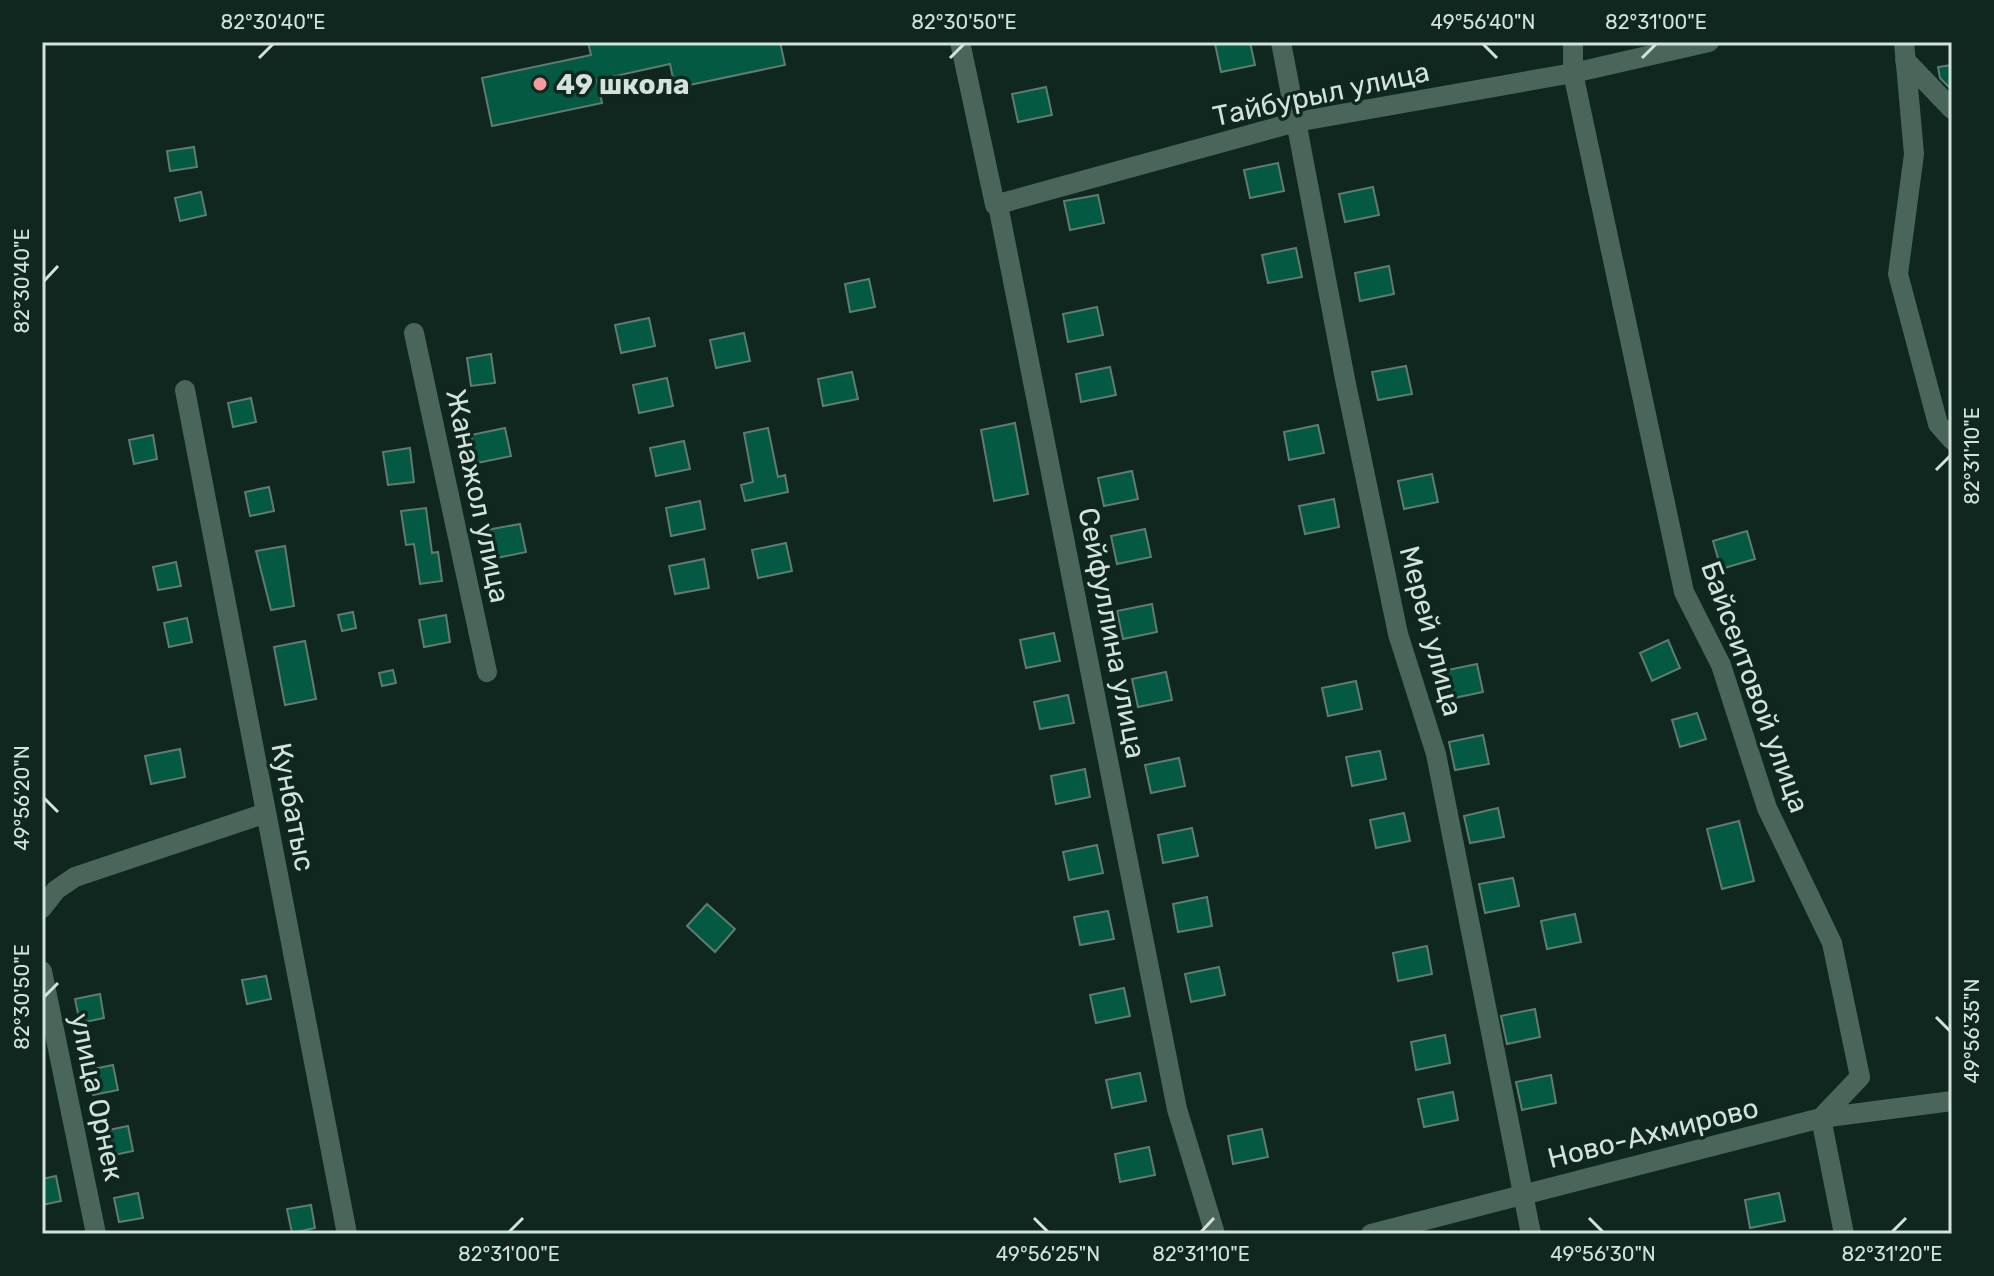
<svg xmlns="http://www.w3.org/2000/svg" width="1994" height="1276" viewBox="0 0 1994 1276" font-family="Rubik,sans-serif">
  <rect width="100%" height="100%" fill="#0f271e"/>
  <path fill="#035941" stroke="#617b70" stroke-width="2" d="M588,42H780L785,65L675,88L670,64L597,80L602,103L492,126L482,78L591,55Z
    M1224,42H1250L1255,65L1221,72L1215,44Z
    M1952,65V90L1940,78L1938,67Z
    M1046,87L1052,115L1018,122L1012,94Z
    M194,147L197,167L170,171L167,151Z
    M1278,163L1284,191L1250,198L1244,170Z
    M1373,187L1379,215L1345,222L1339,194Z
    M201,192L206,215L180,221L175,198Z
    M1098,195L1104,223L1070,230L1064,201Z
    M1296,248L1302,277L1268,283L1262,255Z
    M1389,266L1394,294L1360,301L1355,273Z
    M869,279L875,307L850,312L845,284Z
    M1097,307L1103,335L1068,342L1063,314Z
    M649,318L655,346L621,353L615,325Z
    M744,333L750,361L716,368L710,340Z
    M491,354L495,383L471,386L467,358Z
    M1406,366L1412,394L1378,400L1372,372Z
    M1110,367L1116,395L1081,402L1076,374Z
    M852,372L858,399L823,406L818,379Z
    M667,378L673,406L639,413L633,385Z
    M251,398L256,422L233,427L228,403Z
    M1015,423L1028,494L994,501L981,430Z
    M1318,425L1324,453L1289,460L1284,432Z
    M505,428L511,456L477,463L471,435Z
    M768,428L778,477L785,475L788,492L745,501L741,485L753,482L744,433Z
    M153,435L157,459L134,464L129,440Z
    M684,441L690,469L656,476L650,448Z
    M410,448L414,482L388,485L383,452Z
    M1132,471L1138,499L1104,506L1098,478Z
    M1432,474L1438,502L1404,509L1398,481Z
    M269,487L274,511L250,516L245,492Z
    M1334,499L1339,527L1305,534L1299,506Z
    M700,501L705,529L671,536L666,508Z
    M426,508L432,553L438,552L442,581L420,584L414,544L406,545L401,511Z
    M520,524L526,552L492,559L486,530Z
    M1145,529L1151,557L1117,564L1111,536Z
    M1747,531L1755,559L1721,569L1713,541Z
    M786,543L792,571L758,578L752,550Z
    M285,546L294,606L271,610L256,551Z
    M704,559L709,588L675,594L669,566Z
    M176,562L181,586L158,590L153,567Z
    M1152,604L1157,632L1123,639L1117,611Z
    M353,612L356,628L342,631L338,615Z
    M446,615L450,642L424,647L419,620Z
    M187,618L192,642L169,647L164,623Z
    M1054,633L1060,661L1026,668L1020,640Z
    M1668,640L1680,668L1652,681L1640,653Z
    M305,641L316,699L285,705L274,647Z
    M1477,664L1483,692L1449,699L1443,671Z
    M393,670L396,683L382,686L379,673Z
    M1166,672L1172,700L1138,707L1132,679Z
    M1356,681L1362,709L1328,716L1322,688Z
    M1068,695L1074,723L1040,729L1034,702Z
    M1697,713L1706,739L1680,747L1672,720Z
    M1483,735L1489,764L1455,770L1449,742Z
    M180,749L185,777L151,784L145,756Z
    M1380,751L1386,779L1352,786L1346,757Z
    M1179,758L1185,786L1151,793L1145,765Z
    M1085,769L1090,797L1056,804L1051,776Z
    M1498,808L1504,837L1470,843L1464,816Z
    M1404,813L1410,841L1376,848L1370,820Z
    M1739,821L1754,881L1722,889L1707,829Z
    M1192,828L1198,856L1163,863L1158,835Z
    M1097,845L1103,873L1069,880L1063,852Z
    M1513,878L1519,906L1485,913L1479,884Z
    M1207,897L1212,926L1178,932L1173,904Z
    M707,904L735,929L715,952L687,926Z
    M1108,911L1114,939L1080,945L1074,917Z
    M1575,914L1581,942L1547,949L1541,921Z
    M1427,946L1432,974L1398,981L1393,953Z
    M1219,967L1225,995L1191,1002L1185,974Z
    M266,976L271,999L247,1004L242,980Z
    M1124,988L1130,1016L1096,1023L1090,995Z
    M100,994L104,1018L80,1023L75,999Z
    M1535,1009L1540,1037L1507,1044L1501,1016Z
    M1445,1035L1450,1063L1416,1070L1411,1042Z
    M113,1065L118,1090L93,1095L88,1070Z
    M1140,1073L1146,1101L1112,1108L1106,1080Z
    M1551,1075L1556,1103L1522,1110L1516,1082Z
    M1453,1092L1458,1120L1424,1127L1418,1099Z
    M128,1126L133,1151L109,1156L104,1131Z
    M1262,1129L1268,1157L1233,1164L1228,1136Z
    M1149,1147L1155,1175L1120,1182L1115,1154Z
    M56,1176L61,1201L42,1205V1179Z
    M138,1193L143,1218L119,1222L114,1198Z
    M1779,1193L1785,1221L1750,1228L1745,1200Z
    M311,1205L315,1228L292,1233L287,1209Z"/>
  <g fill="none" stroke-linecap="round" stroke-linejoin="round">
    <path stroke="#4a665a" stroke-width="20" d="M960,42L995,205H998L1177,1109L1215,1234
      M1281,42L1345,379L1398,634L1436,754L1531,1234
      M1573,42V73L1684,592L1721,665L1767,808L1832,943L1860,1077L1821,1118L1844,1234
      M1904,42L1914,154L1898,274L1938,424L1952,440
      M1905,60L1952,109
      M995,205L1296,122L1573,73L1709,42
      M414,333L487,672
      M185,390L347,1234
      M42,908L56,890L75,877L266,813
      M42,971L96,1234
      M1371,1234L1821,1118L1952,1101"/>
  </g>
  <path fill="none" stroke="#d3e2db" stroke-width="3" d="M1483,44L1497,58M259,58L273,44M950,58L964,44M1642,58L1656,44M44,281L58,266M1936,470L1950,456M44,798L58,812M44,997L58,983M1936,1017L1950,1031M1034,1218L1048,1232M1589,1218L1603,1232M509,1232L523,1218M1201,1232L1214,1218M1892,1232L1906,1218"/>
  <circle fill="#f59b9f" stroke="#0f271e" stroke-width="3" cx="540" cy="84" r="8"/>
  <g text-anchor="middle" dominant-baseline="central" stroke-width="7" stroke-linejoin="round" paint-order="stroke">
    <g font-size="28" font-weight="bold" fill="#d3e2db" stroke="#0f271e" text-anchor="start">
      <text x="556" y="84">49 школа</text>
    </g>
    <g font-size="28" fill="#d3e2db" stroke="#0f271e">
      <text transform="translate(1321 94) rotate(-12)">Тайбурыл улица</text>
      <text transform="translate(478 496) rotate(78)">Жанажол улица</text>
      <text transform="translate(1431 631) rotate(75)">Мерей улица</text>
      <text transform="translate(1112 633) rotate(79)">Сейфуллина улица</text>
      <text transform="translate(1755 687) rotate(70)">Байсеитовой улица</text>
      <text transform="translate(293 807) rotate(79)">Кунбатыс</text>
      <text transform="translate(97 1097) rotate(78)">улица Орнек</text>
      <text transform="translate(1653 1133) rotate(-14)">Ново-Ахмирово</text>
    </g>
  </g>
  <rect width="1994" height="1276" fill="none" stroke="#0f271e" stroke-width="88"/>
  <rect x="44" y="44" width="1906" height="1188" fill="none" stroke="#d3e2db" stroke-width="3"/>
  <g font-size="20" text-anchor="middle" fill="#d3e2db">
    <text x="273" y="29">82°30'40"E</text>
    <text x="964" y="29">82°30'50"E</text>
    <text x="1483" y="29">49°56'40"N</text>
    <text x="1656" y="29">82°31'00"E</text>
    <text transform="translate(22 281) rotate(-90)" y="7">82°30'40"E</text>
    <text transform="translate(1972 456) rotate(-90)" y="7">82°31'10"E</text>
    <text transform="translate(22 798) rotate(-90)" y="7">49°56'20"N</text>
    <text transform="translate(22 997) rotate(-90)" y="7">82°30'50"E</text>
    <text transform="translate(1972 1031) rotate(-90)" y="7">49°56'35"N</text>
    <text x="509" y="1261">82°31'00"E</text>
    <text x="1048" y="1261">49°56'25"N</text>
    <text x="1201" y="1261">82°31'10"E</text>
    <text x="1603" y="1261">49°56'30"N</text>
    <text x="1892" y="1261">82°31'20"E</text>
  </g>
</svg>
